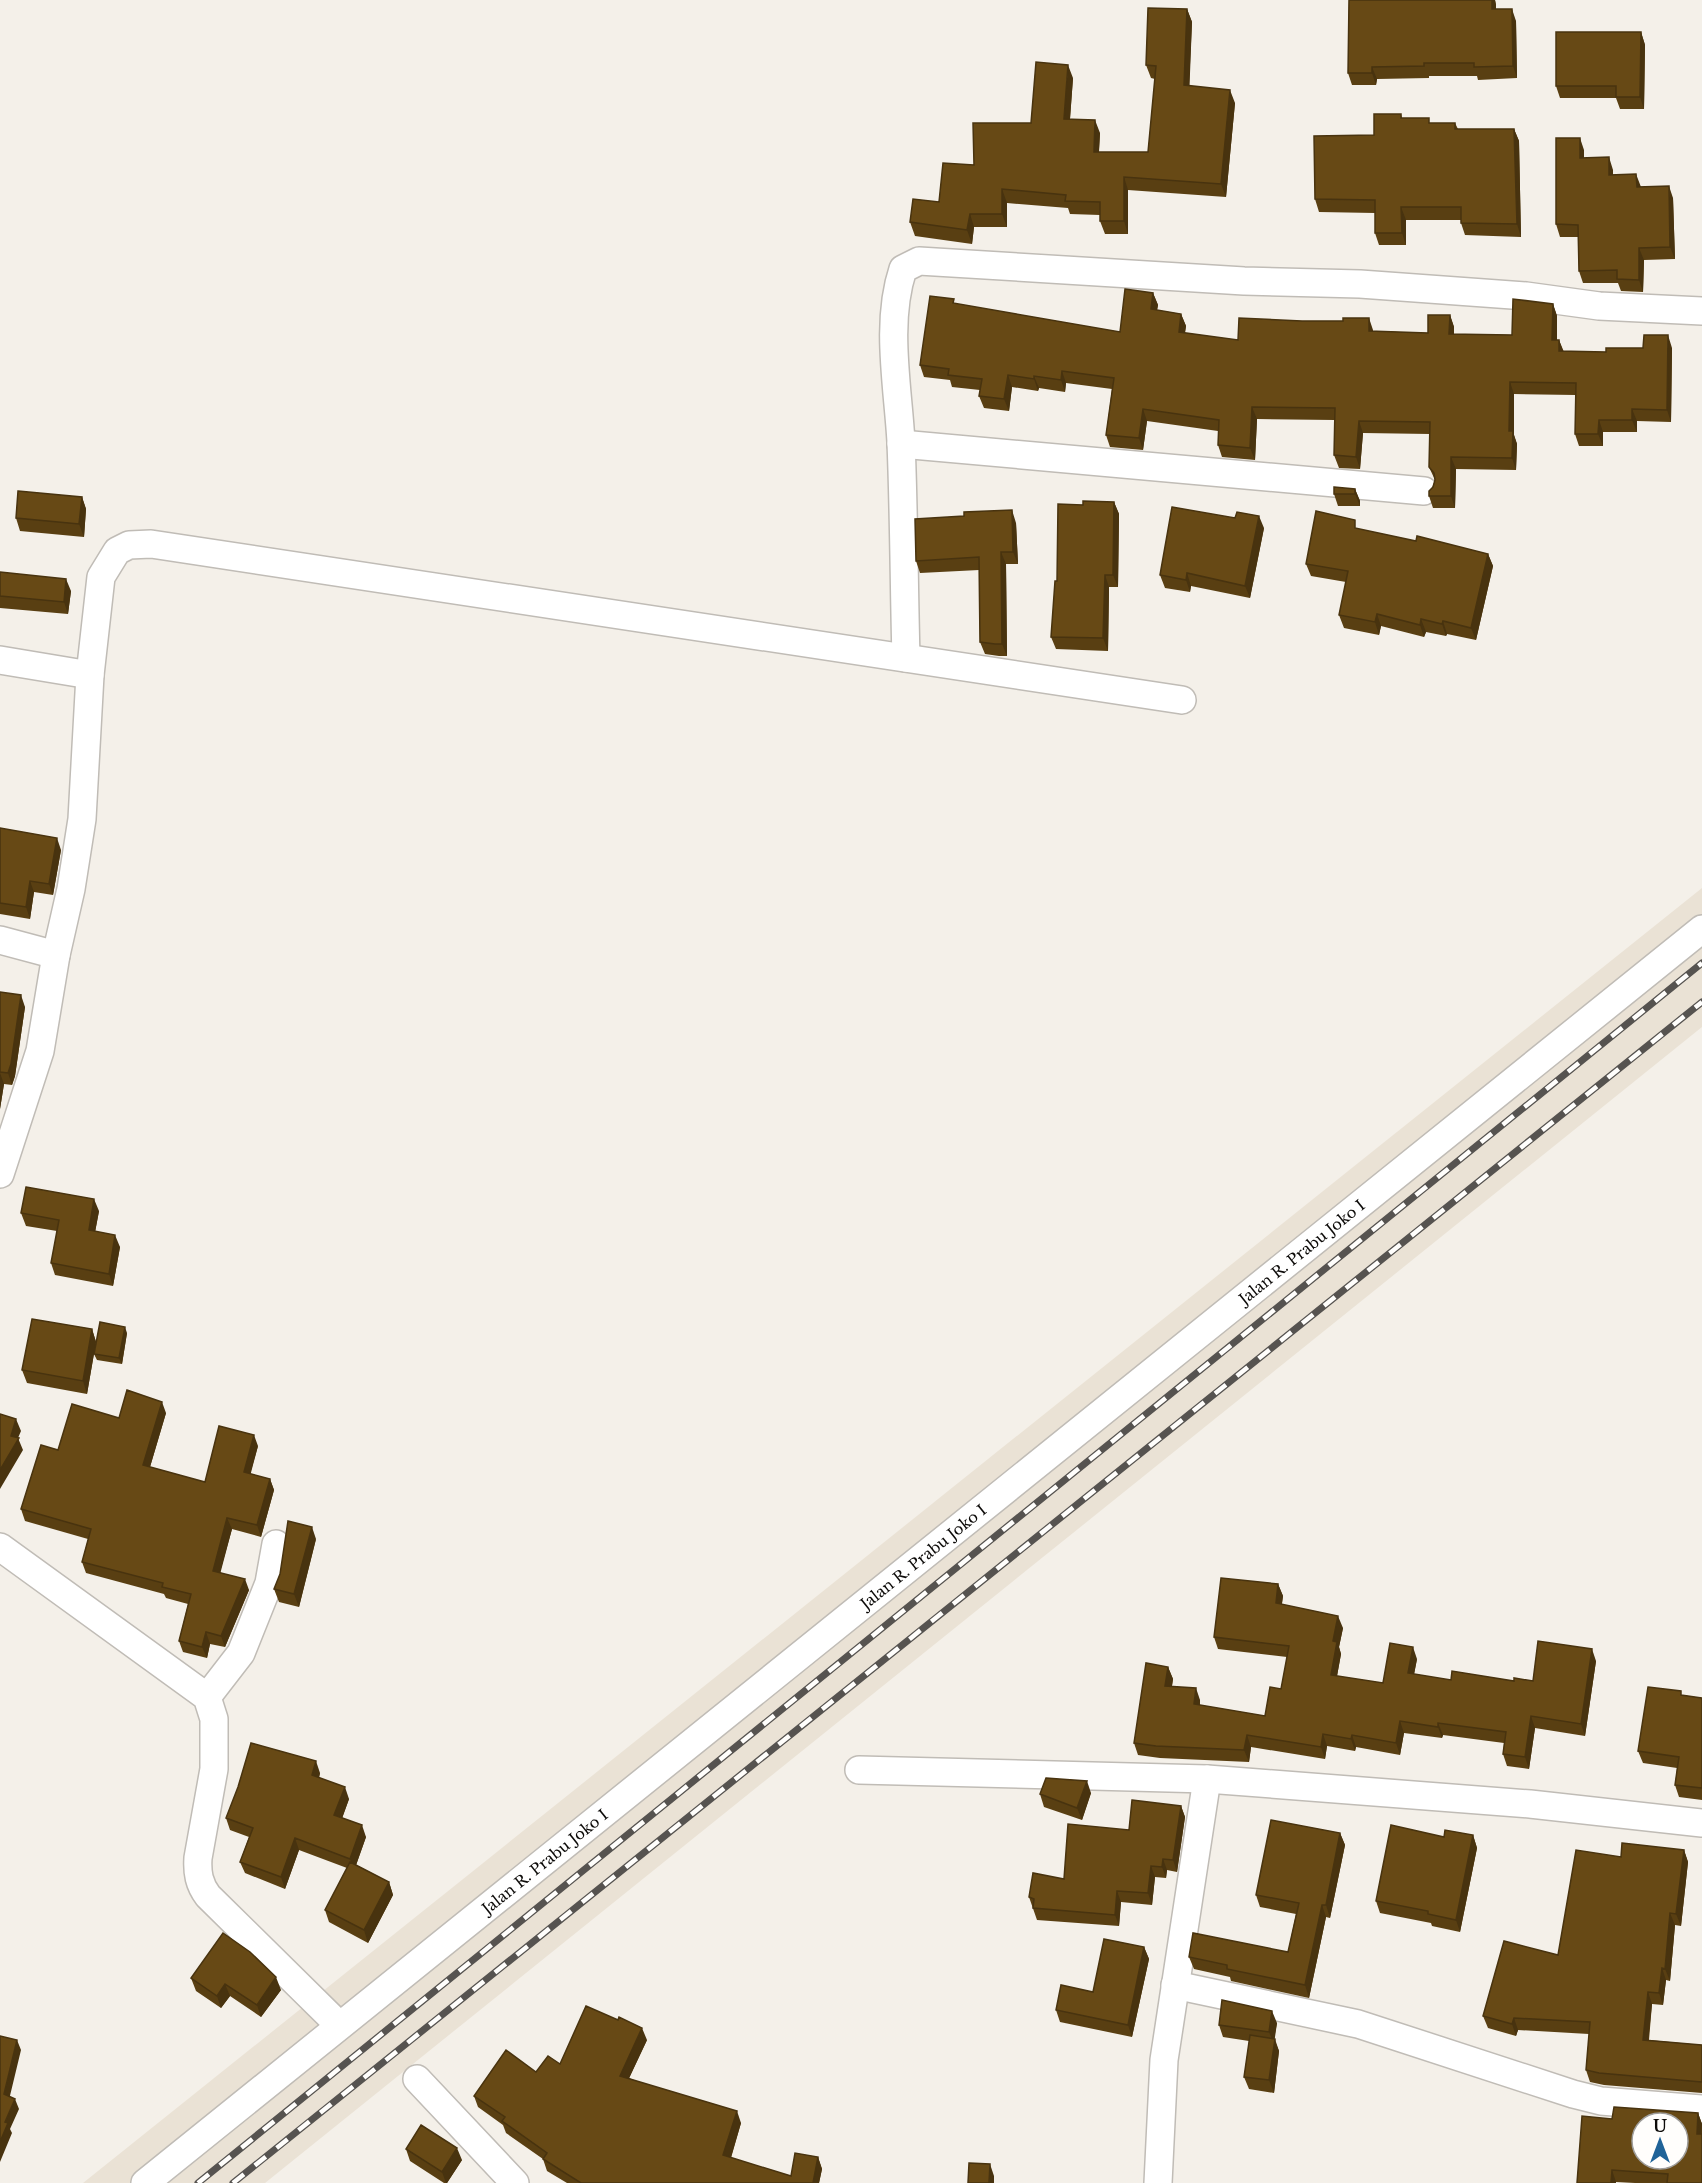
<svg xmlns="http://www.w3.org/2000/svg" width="1702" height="2183" viewBox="0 0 1702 2183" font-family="'Libre Baskerville',serif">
  <rect width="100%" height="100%" fill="#f4f0e9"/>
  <path fill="#eae2d5" d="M1702,888V1027L265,2183H83Z"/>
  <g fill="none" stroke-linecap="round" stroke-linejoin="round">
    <g stroke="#c0bcb6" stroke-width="30">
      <g id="minor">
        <path d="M901,444L1424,491"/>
        <path d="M906,658C904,586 904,514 901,442C898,387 885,323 903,269L919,261L1244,281L1360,284L1526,296L1599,306L1702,311"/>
        <path d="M0,660L90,675"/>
        <path d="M0,940L56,955"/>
        <path d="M0,1174L40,1051L56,955L71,889L82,819L90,675L101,577L117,551L129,545L151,544L1182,700"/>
        <path d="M0,1547L207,1697L214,1719V1769L198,1858C197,1873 199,1884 208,1896L339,2025"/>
        <path d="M207,1697L241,1653L269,1583L276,1544"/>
        <path d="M859,1770L1207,1779L1530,1804L1702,1823"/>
        <path d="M1175,1985L1358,2024L1573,2094L1601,2101L1702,2109"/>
        <path d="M417,2079L515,2183"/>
        <path id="s1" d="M145,2183L1702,929"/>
        <path d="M1158,2183L1164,2060L1207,1779"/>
      </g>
    </g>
    <use href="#minor" stroke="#fff" stroke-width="27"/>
    <g stroke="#565350" stroke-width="7">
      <path id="rail" d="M198,2183L1702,963
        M233,2183L1702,1002"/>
    </g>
    <use href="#rail" stroke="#fffefc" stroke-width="4.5" stroke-dasharray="14" stroke-linecap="butt"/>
  </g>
  <path fill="#593f12" d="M1349,0H1495L1496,5V9L1516,21L1517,78L1478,80L1477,76H1429V78L1377,79L1376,85H1352L1348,73Z
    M1187,9L1192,22L1189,86L1235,103L1226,197L1128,190V234H1105L1100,221V215L1070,214L1068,208L1007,203V227H974L972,244L915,236L910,222L939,202L974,165L1031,123L1073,78L1070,119L1100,133L1099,152H1148L1155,79L1151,78L1146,65Z
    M1641,32L1645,45L1644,109H1620L1616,98H1560L1556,86Z
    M1401,114L1402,118L1430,123H1455L1458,129H1514L1519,141L1521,237L1465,235L1461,223V220H1406V245H1379L1375,233V213L1319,212L1315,199L1374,135Z
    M1584,150V158L1613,170V175L1641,187L1673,198L1675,259L1644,260L1643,292L1621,291L1618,283H1583L1579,271L1578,237H1560L1556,224Z
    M1153,293L1158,305L1157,310L1181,314L1186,326L1185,333L1238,340L1373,330V331L1428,333L1450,315L1454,327V334L1512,335L1553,304L1557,316V340H1559L1563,351L1606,352L1643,348H1672L1671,422L1637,421V432H1603V446H1579L1575,434L1576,395L1514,394V435L1517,444L1516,470L1456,469L1455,508H1433L1429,496L1435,480L1429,467L1430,434L1363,433L1360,469L1339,468L1334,455L1335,420L1257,419L1255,460L1222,457L1218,445V431L1147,421L1143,450L1110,447L1106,435L1112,389L1066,383L1065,392L1039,388L1038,391L1012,387L1009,411L984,408L979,396L980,390L952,387L950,380L924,377L920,365L955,304L1120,332Z
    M1355,489L1360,501V506H1338L1334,494Z
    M82,497L86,509L84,537L20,531L16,518Z
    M1114,502L1119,514L1118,587H1109L1108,651L1056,649L1051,637L1057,581L1083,505Z
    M1016,523L1018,564H1006L1007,656H999L985,654L980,642L979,570L920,573L916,561Z
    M1264,528L1250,598L1191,586L1190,592L1165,588L1160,575Z
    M1358,529L1416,541L1488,554L1493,566L1476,640L1447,634L1446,636L1426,632L1424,637L1381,626L1379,635L1344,628L1339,615L1346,582L1311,576L1306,564Z
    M0,572L71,591L68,614L0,608Z
    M0,828L61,850L53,895L34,892L30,919L0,914Z
    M0,992L25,1007L15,1076L12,1085L4,1084L0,1109Z
    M99,1211L95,1232L120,1247L113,1286L55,1275L51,1263L57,1231L26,1226L21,1213Z
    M92,1329L96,1342L87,1394L27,1383L22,1370Z
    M127,1333L122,1364L97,1360L94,1354Z
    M166,1413L150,1467L205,1482L258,1446L250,1474L270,1479L274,1490L261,1537L232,1529L220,1572L249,1590L225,1647L210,1644L207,1658L183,1652L179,1641L188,1604L166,1598L164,1594L86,1573L82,1562L88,1539L25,1521L21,1509L58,1450L119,1418Z
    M316,1539L299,1607L279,1602L274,1589Z
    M1278,1584L1283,1596L1282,1604L1343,1628L1339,1647L1341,1654L1337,1676L1383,1683L1417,1659L1414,1674L1451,1680L1533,1681L1596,1661L1585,1736L1535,1728L1529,1769L1507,1766L1503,1754L1504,1743L1443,1735L1442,1738L1404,1733L1400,1755L1356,1747L1355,1751L1327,1746L1325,1759L1251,1747L1249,1762L1160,1758L1138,1755L1134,1743L1168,1667L1173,1679L1172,1686L1200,1700V1705L1265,1716L1281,1689L1287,1657L1218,1649L1214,1637Z
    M1682,1695L1702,1698V1800L1679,1797L1675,1785L1677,1768L1643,1763L1638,1751Z
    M320,1773L319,1777L349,1799L342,1818L366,1837L356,1865L389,1882L393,1895L368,1943L329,1922L325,1910L347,1868L299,1850L285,1889L245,1873L240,1862L249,1837L230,1830L226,1818Z
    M1091,1793L1082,1820L1044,1807L1040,1794Z
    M1181,1806L1185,1817L1177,1872L1167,1870L1166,1878L1155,1877L1152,1905L1121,1902L1119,1926L1037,1920L1029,1897L1064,1879L1129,1830Z
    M1340,1833L1345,1845L1330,1918L1326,1917L1309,1998L1231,1981L1230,1977L1194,1969L1189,1957L1288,1952L1296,1914L1260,1907L1256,1895Z
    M1473,1835L1477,1848L1460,1932L1432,1926L1431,1923L1380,1913L1376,1901L1444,1837Z
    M1684,1850L1688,1862L1681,1926L1675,1925L1670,1981L1666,1980L1663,2005L1652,2004L1649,2040L1702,2045V2093L1604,2085L1590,2082L1586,2070L1589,2034L1518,2030L1516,2036L1488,2028L1483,2016L1558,1955L1621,1857Z
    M1144,1947L1149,1959L1132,2037L1060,2022L1056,2010L1093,1992Z
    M191,1978L281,1990L261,2017L230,1996L221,2008L196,1991Z
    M1277,2023L1274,2039L1279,2051L1274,2093L1249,2089L1244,2077L1249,2041L1223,2037L1219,2025Z
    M647,2040L629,2078L741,2123L731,2158L791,2176L818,2157L822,2169L819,2183H567L547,2171L543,2159L506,2133L503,2125L478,2107L474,2096L560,2064Z
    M1698,2113L1702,2124V2183H1635L1616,2182V2183H1577L1612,2119Z
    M406,2149L462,2160L447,2183H444L410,2161Z"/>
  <path fill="#48330f" d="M1492,0H1495L1496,5V22L1492,9Z
    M1187,9L1192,22L1189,99L1184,85Z
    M1512,9L1516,21L1517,78L1513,66Z
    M1641,32L1645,45L1644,109L1640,97Z
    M1068,65L1073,78L1069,132L1064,119Z
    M1372,67L1377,79L1376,85L1372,73Z
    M1230,90L1235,103L1226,197L1221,184Z
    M1095,120L1100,133L1098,165L1094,152Z
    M1514,129L1519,141L1521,237L1517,224Z
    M1580,138L1584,150V170L1580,158Z
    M1609,157L1613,170V187L1609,175Z
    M1636,174L1641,187H1637Z
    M1124,177L1128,190V234L1124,221Z
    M1669,186L1673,198L1675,259L1670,247Z
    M1002,189L1007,203V227L1002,214Z
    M1401,207L1406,220V245L1402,233Z
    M970,214L974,227L972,244L967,230Z
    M1639,248L1644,260L1643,292L1639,280Z
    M1153,293L1158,305L1155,321L1151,309Z
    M1553,304L1557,316V352L1552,340Z
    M1181,314L1186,326L1183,344L1179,332Z
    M1450,315L1454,327V346L1449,334Z
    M1369,318L1373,330V343L1369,331Z
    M1668,335L1672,348L1671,422L1667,410Z
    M1559,340L1564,352L1559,351Z
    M1062,371L1066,383L1065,392L1061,380Z
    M1008,375L1012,387L1009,411L1004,399Z
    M1034,376L1039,388L1038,391L1034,379Z
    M1510,382L1514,394V435L1517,444L1516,470L1512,458L1509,431Z
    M1252,407L1257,419L1255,460L1250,448Z
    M1143,409L1147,421L1143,450L1139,438Z
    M1632,409L1637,421V432L1632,420Z
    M1599,420L1603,432V446L1598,434Z
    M1359,421L1363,433L1360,469L1356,457Z
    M1451,457L1456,469L1455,508L1451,496Z
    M1355,489L1360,501V506L1355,494Z
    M82,497L86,509L84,537L79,524Z
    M1114,502L1119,514L1118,587L1113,575Z
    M1012,510L1016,523L1018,564L1013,552Z
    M1259,516L1264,528L1250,598L1245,586Z
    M1001,552L1006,564L1007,656L1002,644Z
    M1488,554L1493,566L1476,640L1471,628Z
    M1187,573L1191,586L1190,592L1186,580Z
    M1105,575L1109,587L1108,651L1103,638Z
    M66,579L71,591L68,614L64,602Z
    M1377,614L1381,626L1379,635L1375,622Z
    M1421,619L1426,632L1424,637L1420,625Z
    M1443,621L1447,634L1446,636L1442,624Z
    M57,838L61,850L53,895L49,884Z
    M30,881L34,892L30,919L26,907Z
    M21,995L25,1007L15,1076L12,1085L8,1073Z
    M0,1073L4,1084L0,1109Z
    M94,1199L99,1211L93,1243L89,1230Z
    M115,1235L120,1247L113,1286L109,1274Z
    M125,1327L127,1333L122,1364L119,1358Z
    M92,1329L96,1342L87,1394L83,1381Z
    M162,1402L166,1413L147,1477L143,1465Z
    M16,1419L21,1431L18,1438L23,1450L0,1489V1470Z
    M254,1435L258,1446L248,1484L244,1472Z
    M270,1479L274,1490L261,1537L257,1525Z
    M227,1518L232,1529L218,1582L213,1571Z
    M312,1527L316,1539L299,1607L294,1594Z
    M245,1579L249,1590L225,1647L221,1636Z
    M1278,1584L1283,1596L1280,1615L1276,1603Z
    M1338,1616L1343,1628L1339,1647L1341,1654L1335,1687L1331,1675L1333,1641Z
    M206,1632L210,1644L207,1658L202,1647Z
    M1413,1647L1417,1659L1412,1685L1408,1673Z
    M1592,1649L1596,1661L1585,1736L1581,1724Z
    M1168,1667L1173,1679L1170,1698L1165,1686Z
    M1196,1688L1200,1700L1199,1716L1194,1704Z
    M1531,1716L1535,1728L1529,1769L1525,1757Z
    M1400,1721L1404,1733L1400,1755L1396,1743Z
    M1438,1723L1443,1735L1442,1738L1438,1727Z
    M1323,1734L1327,1746L1325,1759L1321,1747Z
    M1247,1735L1251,1747L1249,1762L1244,1750Z
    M1352,1735L1356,1747L1355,1751L1351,1739Z
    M316,1761L320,1773L317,1787L312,1775Z
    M1087,1781L1091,1793L1082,1820L1077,1808Z
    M345,1787L349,1799L339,1827L334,1815Z
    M1181,1806L1185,1817L1177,1872L1173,1860Z
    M362,1825L366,1837L354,1871L350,1859Z
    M1340,1833L1345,1845L1330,1918L1326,1905Z
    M1473,1835L1477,1848L1460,1932L1456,1920Z
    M295,1838L299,1850L285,1889L281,1877Z
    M1684,1850L1688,1862L1681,1926L1676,1914Z
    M1163,1859L1167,1870L1166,1878L1162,1867Z
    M1151,1866L1155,1877L1152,1905L1148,1893Z
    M389,1882L393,1895L368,1943L364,1930Z
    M1117,1891L1121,1902L1119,1926L1115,1915Z
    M1322,1905L1326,1917L1309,1998L1305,1985Z
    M1670,1913L1675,1925L1670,1981L1665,1969Z
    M1144,1947L1149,1959L1132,2037L1128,2025Z
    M1662,1968L1666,1980L1663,2005L1659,1993Z
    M276,1977L281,1990L261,2017L257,2005Z
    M225,1984L230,1996L221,2008L217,1996Z
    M1648,1992L1652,2004L1647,2052L1643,2040Z
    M1272,2011L1277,2023L1274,2044L1269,2032Z
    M1514,2018L1518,2030L1516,2036L1512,2024Z
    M642,2028L647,2040L625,2087L620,2076Z
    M1275,2039L1279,2051L1274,2093L1269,2080Z
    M17,2040L21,2050L8,2104L4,2094Z
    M15,2099L19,2109L10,2129L12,2133L0,2162V2142L5,2122Z
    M737,2111L741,2123L728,2167L723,2155Z
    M1698,2113L1702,2124L1701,2146L1697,2134Z
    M457,2148L462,2160L447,2183H446L442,2172Z
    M818,2157L822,2169L819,2183H813Z
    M990,2164L994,2176V2183H989Z
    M1612,2170L1616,2182V2183H1611Z"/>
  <path fill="#674915" stroke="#48330f" stroke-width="1.5" fill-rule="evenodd" d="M1349,0H1492V9H1512L1513,66L1474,67V63H1424V66L1372,67V73H1348Z
    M1148,8L1187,9L1184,85L1230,90L1221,184L1124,177V221H1100V202L1065,201L1066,195L1002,189V214H970L967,230L910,222L913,199L939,202L943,163L974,165L973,123H1031L1036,62L1068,65L1064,119L1095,120L1094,152H1148L1156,66L1146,65Z
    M1556,32H1641L1640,97H1616V86H1556Z
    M1374,114H1401V118H1429V123H1455V129H1514L1517,224L1461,223V207H1401L1402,233H1375V200L1315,199L1314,136L1374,135Z
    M1556,138H1580V158L1609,157V175L1636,174L1637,187L1669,186L1670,247L1639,248V280L1617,279V270L1579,271L1578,225L1556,224Z
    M1125,289L1153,293L1151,309L1181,314L1179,332L1238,340L1239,318L1302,321H1343V318H1369V331L1428,333V315H1450L1449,334L1512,335L1513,299L1553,304L1552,340H1559V351L1606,352V348H1643L1644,335H1668L1667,410L1632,409V420H1599L1598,434H1575L1576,383L1510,382L1509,431H1513L1512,458L1451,457V496H1429V491L1433,487L1435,480L1434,473L1429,467L1430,422L1359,421L1356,457L1334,455L1335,408L1252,407L1250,448L1218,445L1219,420L1143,409L1139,438L1106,435L1114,378L1062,371L1061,380L1034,376V379L1008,375L1004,399L979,396L982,379L948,375L949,369L920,365L930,296L954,299L953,303L1120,332Z
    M1334,487L1355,489V494H1334Z
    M18,491L82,497L79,524L16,518Z
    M1083,501L1114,502L1113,575H1105L1103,638L1051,637L1055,581H1057L1058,504L1083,505Z
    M1172,507L1235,518L1237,512L1259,516L1245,586L1187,573L1186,580L1160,575Z
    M1012,510L1013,552H1001L1002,644H995L980,642L979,557L916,561L915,519L964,516V512Z
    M1316,511L1355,520V528L1416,541L1417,536L1488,554L1471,628L1443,621L1442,624L1421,619L1420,625L1377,614L1375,622L1339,615L1348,571L1306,564Z
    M0,572L66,579L64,602L0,596Z
    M0,828L57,838L49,884L30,881L26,907L0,903Z
    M0,992L21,995L11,1064L8,1073L0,1072Z
    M26,1187L94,1199L89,1230L115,1235L109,1274L51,1263L59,1220L21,1213Z
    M32,1319L92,1329L83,1381L22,1370Z
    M100,1322L125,1327L119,1358L94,1354Z
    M127,1390L162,1402L143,1465L205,1482L219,1426L254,1435L244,1472L270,1479L257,1525L227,1518L213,1571L245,1579L221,1636L206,1632L202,1647L179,1641L191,1594L162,1587L163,1583L82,1562L91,1529L21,1509L41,1445L58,1450L72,1404L119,1418Z
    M0,1414L16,1419L11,1436L19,1438L0,1470Z
    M288,1521L312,1527L294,1594L274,1589L280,1574Z
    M1221,1578L1278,1584L1276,1603L1338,1616L1333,1641L1337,1642L1331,1675L1383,1683L1390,1643L1413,1647L1408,1673L1451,1680L1452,1671L1514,1681V1678L1533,1681L1538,1641L1592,1649L1581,1724L1531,1716L1525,1757L1503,1754L1506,1732L1438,1723V1727L1400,1721L1396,1743L1352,1735L1351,1739L1323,1734L1321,1747L1247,1735L1244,1750L1156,1746L1134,1743L1146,1663L1168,1667L1165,1686L1196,1688L1194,1704L1265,1716L1270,1687L1281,1689L1289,1646L1214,1637Z
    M1648,1687L1681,1691V1695L1702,1698V1788L1675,1785L1679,1757L1638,1751Z
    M251,1743L316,1761L312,1775L345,1787L334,1815L362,1825L350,1859L295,1838L281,1877L240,1862L253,1828L226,1818L238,1787Z
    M1046,1778L1087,1781L1077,1808L1040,1794Z
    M1132,1800L1181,1806L1173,1860L1163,1859L1162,1867L1151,1866L1148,1893L1117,1891L1115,1915L1033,1908L1034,1899L1029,1897L1033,1873L1064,1879L1068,1824L1129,1830Z
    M1271,1820L1340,1833L1326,1905H1322L1305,1985L1227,1969V1965L1189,1957L1193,1933L1288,1952L1299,1903L1256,1895Z
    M1391,1825L1444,1837L1445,1830L1473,1835L1456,1920L1428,1914V1911L1376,1901Z
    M1622,1843L1684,1850L1676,1914L1670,1913L1665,1969L1662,1968L1659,1993L1648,1992L1643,2040L1702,2045V2082L1599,2073L1586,2070L1590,2022L1514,2018L1512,2024L1483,2016L1504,1941L1558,1955L1576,1850L1621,1857Z
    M350,1862L389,1882L364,1930L325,1910Z
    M223,1933L250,1952L276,1977L257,2005L225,1984L217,1996L191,1978Z
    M1104,1939L1144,1947L1128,2025L1056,2010L1061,1985L1093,1992Z
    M1222,2000L1272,2011L1269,2032L1219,2025Z
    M586,2006L618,2020L619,2017L642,2028L620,2076L737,2111L723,2155L791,2176L795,2153L818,2157L813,2183H581L543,2159L547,2153L502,2121L505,2117L474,2096L506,2050L536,2072L548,2056L560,2064Z
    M1250,2035L1275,2039L1269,2080L1244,2077Z
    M0,2036L17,2040L4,2094L15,2099L5,2122L8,2123L0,2142Z
    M1614,2107L1698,2113L1697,2134H1702V2183H1667L1668,2174L1612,2170L1611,2183H1577L1582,2116L1612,2119ZM1642,2123H1678V2159H1642Z
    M421,2125L457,2148L442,2172L406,2149Z
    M969,2163L990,2164L989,2183H968Z"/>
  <g text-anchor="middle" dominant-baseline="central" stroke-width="6" stroke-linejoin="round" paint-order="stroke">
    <g font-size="15" fill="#0d0b09" stroke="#fffefc">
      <text stroke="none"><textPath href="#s1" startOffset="1485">Jalan R. Prabu Joko I</textPath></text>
      <text stroke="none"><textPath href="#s1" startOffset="999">Jalan R. Prabu Joko I</textPath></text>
      <text stroke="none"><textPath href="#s1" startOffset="513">Jalan R. Prabu Joko I</textPath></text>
    </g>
  </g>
  <g transform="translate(1660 2141)"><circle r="28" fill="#fffefc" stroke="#9e9d9b" stroke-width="1.5"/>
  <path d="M0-4.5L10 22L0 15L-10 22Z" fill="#206398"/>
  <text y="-9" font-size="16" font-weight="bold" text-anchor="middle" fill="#0d0b09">U</text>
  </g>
</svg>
